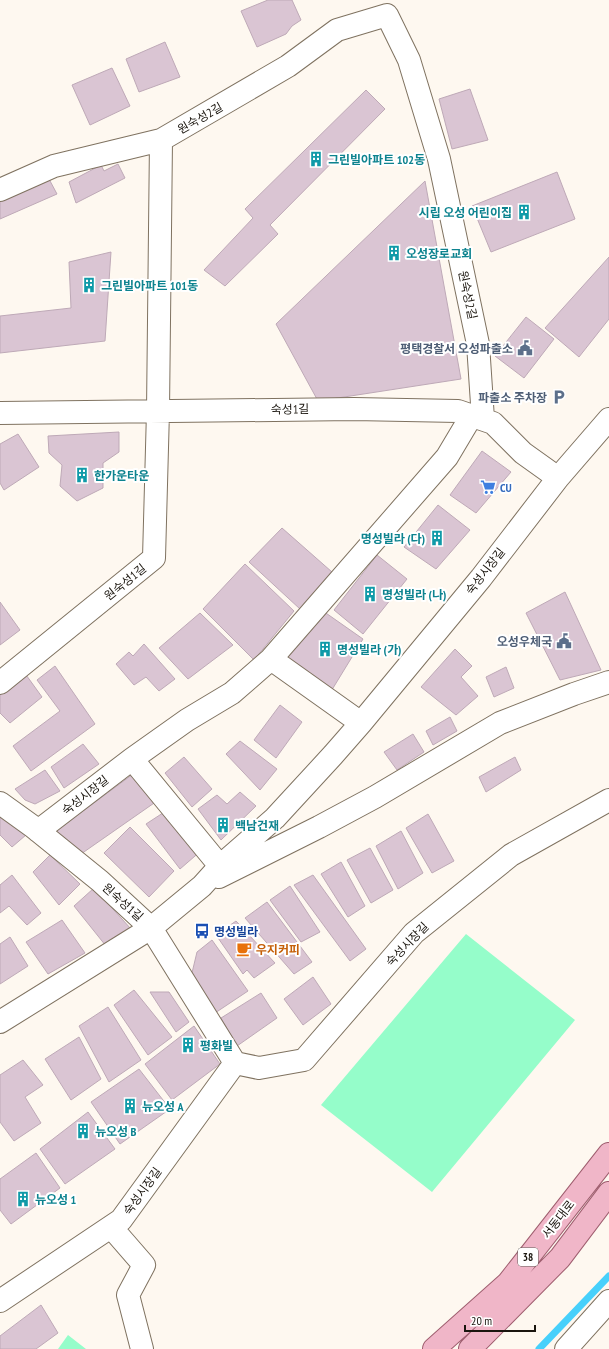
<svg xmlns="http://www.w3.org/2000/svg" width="609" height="1349" viewBox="0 0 609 1349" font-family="'PT Sans Narrow','Noto Sans KR',sans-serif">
  <rect width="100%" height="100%" fill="#fef8f0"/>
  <path fill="#95fdca" d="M466,934L575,1020L432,1192L321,1105Z
    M68,1335L86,1349H58Z"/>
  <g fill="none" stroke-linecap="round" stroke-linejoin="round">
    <path stroke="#47d0fb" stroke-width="7" d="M539,1349L609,1276"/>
  </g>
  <path fill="#dac5d3" stroke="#bea9b7" d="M268,0H292L301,20L292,26L286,34L257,47L241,11Z
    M165,42L180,77L139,92L126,59Z
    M112,68L130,106L90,125L72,85Z
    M470,89L488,140L452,149L439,99Z
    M366,90L385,109L270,225L278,234L225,286L204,270L253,218L245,209Z
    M118,164L125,178L76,203L69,182L101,165L104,171Z
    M557,172L575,219L491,252L472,206Z
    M49,179L57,194L0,219V198Z
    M425,181L461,379L318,401L276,324Z
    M111,252L105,341L0,353V316L71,308L69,262Z
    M609,257V319L579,357L545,328Z
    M526,317L554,339L524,378L495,356Z
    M119,432V452L103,463V488L77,501L60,486L62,465L49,453L48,436Z
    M18,434L39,467L4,490L0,483V444Z
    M482,451L511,472L476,513L450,495Z
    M438,505L470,530L436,569L404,547Z
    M282,528L332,572L300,609L249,562Z
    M377,555L407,579L363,634L334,610Z
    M245,564L294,611L254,660L203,609Z
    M565,592L601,670L560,680L526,613Z
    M0,602L20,630L0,645Z
    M323,611L363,639L330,693L284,659Z
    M200,613L233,645L188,679L159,648Z
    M144,644L175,679L159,691L146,677L134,685L116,664L129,652L133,656Z
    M455,649L472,666L461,677L478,696L456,715L421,687Z
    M55,666L95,724L31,771L13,746L60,711L37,680Z
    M506,667L514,688L494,697L486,677Z
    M24,672L42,697L10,723L0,713V693Z
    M280,705L302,722L276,758L254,740Z
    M450,717L457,731L433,745L426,731Z
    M413,734L424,752L397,770L384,752Z
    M240,741L277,769L260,790L226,754Z
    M83,744L99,764L64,788L51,767Z
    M184,757L212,789L192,807L165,773Z
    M515,757L521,770L486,792L479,777Z
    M45,770L60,791L35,804L25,800L15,789Z
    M133,774L157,801L81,854L56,831Z
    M240,792L256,806L221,840L198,809L217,795L227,804Z
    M169,809L202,850L180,869L146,824Z
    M0,810L26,835L12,847L0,835Z
    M428,814L454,861L432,873L406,828Z
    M130,827L174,871L149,897L104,853Z
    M401,831L423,873L398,889L376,846Z
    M370,848L393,890L371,903L347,860Z
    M50,855L80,884L59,905L33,872Z
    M341,862L365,906L348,917L321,874Z
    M12,875L41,913L27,925L9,906L0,913V885Z
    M313,875L366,949L350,961L294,885Z
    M290,886L320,932L301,942L270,900Z
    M94,888L131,929L106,946L74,906Z
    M267,902L312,962L294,974L245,918Z
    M62,920L85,953L48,974L26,942Z
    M236,921L275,963L254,978L247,970L243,974L216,935Z
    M10,937L28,966L0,984V944Z
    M212,940L248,991L215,1013L191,977L197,952Z
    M313,977L331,1004L303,1025L284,999Z
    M134,990L172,1037L148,1055L114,1005Z
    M150,992H169L189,1022L176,1032Z
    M261,993L277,1018L237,1046L221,1018Z
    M108,1007L141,1060L109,1082L79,1026Z
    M194,1026L220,1064L172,1100L145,1064Z
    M79,1037L101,1079L71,1100L45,1059Z
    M23,1060L43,1085L25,1097L41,1123L14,1141L0,1122V1075Z
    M139,1069L170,1109L120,1144L91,1102Z
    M88,1112L115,1149L65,1184L40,1149Z
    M36,1153L60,1188L11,1224L0,1210V1179Z
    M41,1305L58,1333L36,1349H0V1336Z"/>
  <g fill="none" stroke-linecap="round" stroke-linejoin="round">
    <g stroke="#7f7260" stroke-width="24">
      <path id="minor" d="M0,190L54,166L161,140L288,66L337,30L387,15L409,60L439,159L478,344L483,419
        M0,413L354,409L458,411L493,423L523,453L558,478
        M271,659L361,723
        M0,683L154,558L158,411L161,140
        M132,759L220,866
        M0,803L32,826L100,881L151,928L235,1063L121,1220L0,1301
        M38,831L132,759L187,720L232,693L271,659L447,457L472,415
        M219,877L319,827L375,797L500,723L574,694L609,682
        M0,1022L151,928L202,886L220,866L275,818L333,755L361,723L481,578L558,478L609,419
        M235,1063L259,1068L304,1060L414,933L511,855L609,800
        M111,1227L144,1265L128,1295L142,1349
        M566,1349L609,1301"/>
    </g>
    <g stroke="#9f5e6f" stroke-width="24">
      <path id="major" d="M434,1349L508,1283L609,1154
        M470,1349L560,1258L609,1193"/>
    </g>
    <use href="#minor" stroke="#fff" stroke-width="22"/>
    <use href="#major" stroke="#f0b6c8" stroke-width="22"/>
  </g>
  <defs>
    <g id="building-bare" transform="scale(1.2)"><path d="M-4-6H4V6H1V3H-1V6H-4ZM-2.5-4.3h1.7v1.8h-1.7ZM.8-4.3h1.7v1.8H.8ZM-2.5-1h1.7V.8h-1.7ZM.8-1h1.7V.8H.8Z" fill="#0f9aa8" stroke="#fff" stroke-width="2.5" paint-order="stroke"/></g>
    <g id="civic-bare" transform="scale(1.2)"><path d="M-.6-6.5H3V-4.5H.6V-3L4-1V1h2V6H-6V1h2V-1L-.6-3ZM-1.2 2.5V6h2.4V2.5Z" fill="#5c6f8a" stroke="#fff" stroke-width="2.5" paint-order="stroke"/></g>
    <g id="parking-bare" transform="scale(1.2)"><path d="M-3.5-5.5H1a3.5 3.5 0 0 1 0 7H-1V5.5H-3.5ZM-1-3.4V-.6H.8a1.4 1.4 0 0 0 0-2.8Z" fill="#5c6f8a" stroke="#fff" stroke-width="2.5" paint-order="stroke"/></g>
    <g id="supermarket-bare" transform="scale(1.2)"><path d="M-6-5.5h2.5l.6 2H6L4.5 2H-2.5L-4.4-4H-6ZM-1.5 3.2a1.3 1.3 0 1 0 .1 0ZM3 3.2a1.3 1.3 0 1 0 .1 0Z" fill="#3f7fe0" stroke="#fff" stroke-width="2.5" paint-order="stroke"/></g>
    <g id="bus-bare" transform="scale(1.2)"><path d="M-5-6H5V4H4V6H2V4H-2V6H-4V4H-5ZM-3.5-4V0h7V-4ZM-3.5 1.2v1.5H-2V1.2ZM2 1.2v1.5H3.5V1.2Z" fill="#1a4fb4" stroke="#fff" stroke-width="2.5" paint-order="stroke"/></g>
    <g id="cafe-bare" transform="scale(1.2)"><path d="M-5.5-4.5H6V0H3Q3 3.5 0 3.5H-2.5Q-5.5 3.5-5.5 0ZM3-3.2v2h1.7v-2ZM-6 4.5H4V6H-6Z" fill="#e8710a" stroke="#fff" stroke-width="2.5" paint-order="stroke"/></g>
  </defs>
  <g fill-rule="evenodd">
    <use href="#building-bare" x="316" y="159"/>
    <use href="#building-bare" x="524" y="212"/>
    <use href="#building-bare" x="394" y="253"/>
    <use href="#building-bare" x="89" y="285"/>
    <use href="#civic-bare" x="525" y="348"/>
    <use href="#parking-bare" x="559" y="397"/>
    <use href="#building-bare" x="82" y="475"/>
    <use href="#supermarket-bare" x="488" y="487"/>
    <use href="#building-bare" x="437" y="538"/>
    <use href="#building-bare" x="370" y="594"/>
    <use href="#civic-bare" x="564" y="641"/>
    <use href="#building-bare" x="325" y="649"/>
    <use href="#building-bare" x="223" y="825"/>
    <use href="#bus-bare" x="202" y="931"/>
    <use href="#cafe-bare" x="244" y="949"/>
    <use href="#building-bare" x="188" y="1045"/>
    <use href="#building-bare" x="130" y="1106"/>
    <use href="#building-bare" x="83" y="1131"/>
    <use href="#building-bare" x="23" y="1199"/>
  </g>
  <g text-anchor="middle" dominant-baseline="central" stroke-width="4" stroke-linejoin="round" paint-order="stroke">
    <rect fill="#fff" stroke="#5f5b56" stroke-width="1" x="518" y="1248" width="20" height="18" rx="3"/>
    <g font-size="11" font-weight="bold" fill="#1a150e">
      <text x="528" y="1257">38</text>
    </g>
    <g font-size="12" fill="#1a150e" stroke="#fff">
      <text transform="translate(200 118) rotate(-30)">원숙성2길</text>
      <text transform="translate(468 295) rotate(78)">원숙성2길</text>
      <text transform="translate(290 409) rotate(-1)">숙성1길</text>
      <text transform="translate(485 571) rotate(-52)">숙성시장길</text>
      <text transform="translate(125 582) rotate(-39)">원숙성1길</text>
      <text transform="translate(85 795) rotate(-38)">숙성시장길</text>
      <text transform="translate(123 902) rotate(42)">원숙성1길</text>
      <text transform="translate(407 944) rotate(-46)">숙성시장길</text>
      <text transform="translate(142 1191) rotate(-54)">숙성시장길</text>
      <text transform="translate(558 1219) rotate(-52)">서동대로</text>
    </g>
    <g font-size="12" font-weight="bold" fill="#0d838f" stroke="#fff" text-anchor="start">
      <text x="328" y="159">그린빌아파트 102동</text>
      <text x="512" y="212" text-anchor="end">시립 오성 어린이집</text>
      <text x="406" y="253">오성장로교회</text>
      <text x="101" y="285">그린빌아파트 101동</text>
      <text x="94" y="475">한가운타운</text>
      <text x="425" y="538" text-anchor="end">명성빌라 (다)</text>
      <text x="382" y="594">명성빌라 (나)</text>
      <text x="337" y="649">명성빌라 (가)</text>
      <text x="235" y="825">백남건재</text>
      <text x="200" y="1045">평화빌</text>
      <text x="142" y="1106">뉴오성 A</text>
      <text x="95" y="1131">뉴오성 B</text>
      <text x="35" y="1199">뉴오성 1</text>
    </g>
    <g font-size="12" font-weight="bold" fill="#4e5e75" stroke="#fff" text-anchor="end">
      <text x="513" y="348">평택경찰서 오성파출소</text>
      <text x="547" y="397">파출소 주차장</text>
      <text x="552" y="641">오성우체국</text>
    </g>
    <g font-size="12" font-weight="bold" fill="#366cbe" stroke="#fff" text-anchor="start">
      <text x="500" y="487">CU</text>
    </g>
    <g font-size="12" font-weight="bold" fill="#164399" stroke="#fff" text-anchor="start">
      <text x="214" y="931">명성빌라</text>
    </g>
    <g font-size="12" font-weight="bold" fill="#c56008" stroke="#fff" text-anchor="start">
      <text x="256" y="949">우지커피</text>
    </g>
  </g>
  <path d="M465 1325v6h70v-6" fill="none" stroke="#1a150e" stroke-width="2"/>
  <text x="471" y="1325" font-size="12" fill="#1a150e" stroke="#ffffff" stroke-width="3" paint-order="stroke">20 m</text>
</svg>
